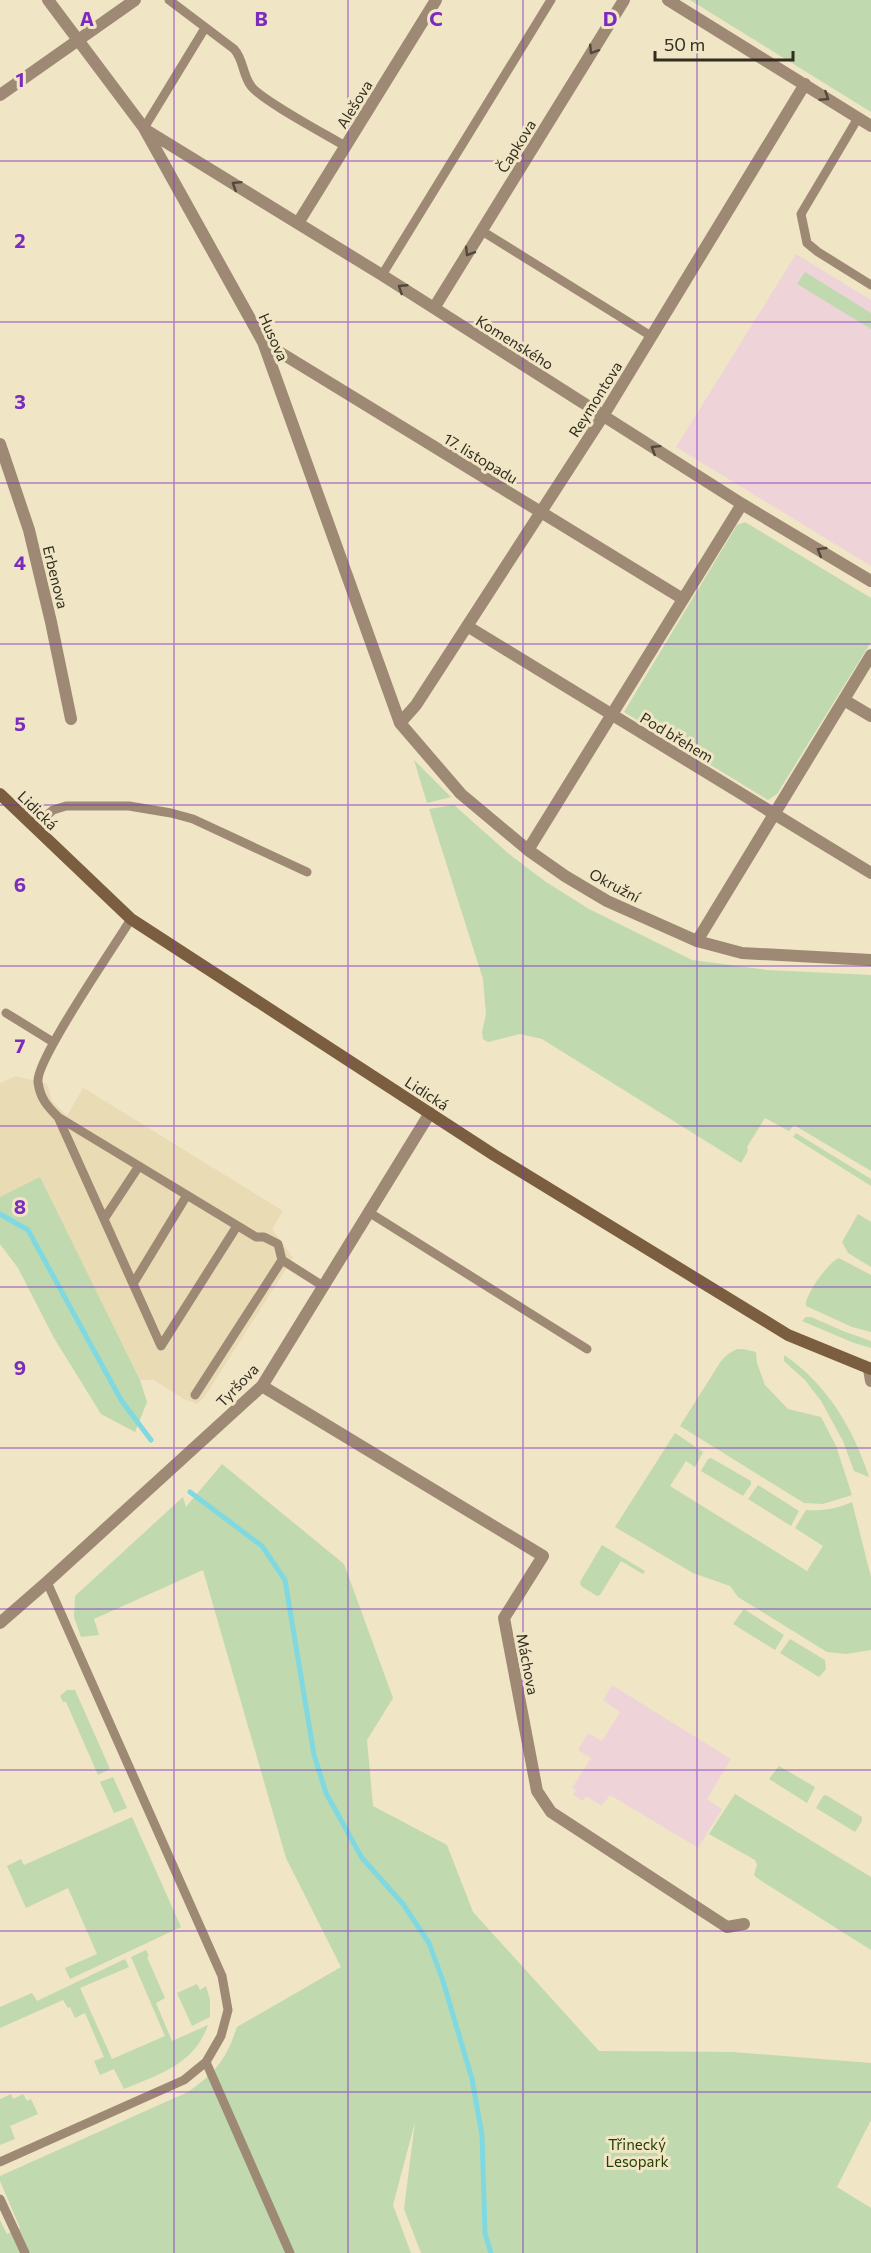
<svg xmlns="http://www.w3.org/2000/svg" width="871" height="2253" viewBox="0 0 871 2253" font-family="Commissioner,sans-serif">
  <rect width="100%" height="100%" fill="#f0e5c5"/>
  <path fill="#e9dbb3" d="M16,1076L47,1084L52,1101L67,1116L83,1088L87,1090L283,1211L272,1229L293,1258L205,1396L197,1404L184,1399L154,1380H140L40,1178L0,1197V1083Z"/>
  <path fill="#eed4d9" d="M796,254L871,300V566L676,447Z
    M612,1685L731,1759L707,1799L722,1809L698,1848L610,1795L602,1806L586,1796L583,1801L573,1795L576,1790L572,1788L591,1758L578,1750L588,1733L602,1741L620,1712L603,1700Z"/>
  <path fill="#c0d9af" d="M690,0H871V112Z
    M805,272L871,313V329L797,284Z
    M745,522L871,598V642L777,794L768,800L624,712L737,525Z
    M414,760L451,797L427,803Z
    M454,805L509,854L546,882L589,909L692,960L767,970L871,975V1171L794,1125L789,1131L765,1118L747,1147L748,1151L741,1163L542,1039L520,1034L488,1042L483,1039L482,1032L486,1014L483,979L429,809Z
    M796,1133L871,1179V1186L793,1137Z
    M40,1177L140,1380L147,1402L135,1432L101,1414L54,1338L18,1268L0,1244V1197Z
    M858,1214L871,1222V1267L848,1253L842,1242Z
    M839,1258L871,1275V1332L852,1327L806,1306C804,1296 829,1261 839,1258Z
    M806,1317H811L843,1331L871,1341V1348L854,1343L802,1321Z
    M737,1349H743L756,1352L757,1363L765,1385L788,1409L821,1417L836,1446L852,1495L823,1504L804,1503L680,1426L721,1361L728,1354Z
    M784,1355C827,1384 853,1428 869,1477L854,1471L843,1441L821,1401L805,1380L784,1361Z
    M675,1433L703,1452L695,1467L686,1461L670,1486L807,1571L823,1546L795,1528L806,1510C822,1511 837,1509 852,1502L871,1577V1650L846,1654L827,1652L738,1597L730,1586L693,1573L615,1527Z
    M711,1458L751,1481V1484L743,1496L701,1471L708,1459Z
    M222,1464L344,1564L393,1698L367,1740L373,1806L447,1845L473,1912L599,2051L732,2052L871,2063V2120L837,2187L871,2208V2253H421L404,2209L415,2122L393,2205L411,2253H0V2220L7,2234L20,2228L0,2181V2176L188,2092C216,2072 226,2060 237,2027L341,1967L286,1858L203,1570L94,1619L99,1635L81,1637L74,1617L75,1596L183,1497L186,1507Z
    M758,1485L799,1511L791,1526L748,1499Z
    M602,1545L645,1571L643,1574L621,1561L600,1595L597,1596L581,1586L580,1582Z
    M744,1609L784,1635L775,1650L733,1624Z
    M790,1639L825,1660L826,1669L819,1677L780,1653Z
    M67,1690H75L110,1769L98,1775L66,1702H63L60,1696Z
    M779,1766L815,1787L807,1803L769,1779Z
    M113,1777L127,1808L114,1813L100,1782Z
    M735,1794L871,1877V1950L757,1878L754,1875L757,1865L755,1860L709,1834Z
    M826,1795L862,1817V1821L855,1832L816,1808L823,1796Z
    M132,1817L181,1927L70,1979L65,1968L97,1954L68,1888L26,1908L7,1866L21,1859L24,1865Z
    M146,1950L149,1956L147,1957L165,1998L156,2003L172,2041L208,2025C194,2065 159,2074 124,2089L114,2069L100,2075L94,2061L104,2057L85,2013L75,2018L70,2007L68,2008L63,2000L0,2028V2007L32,1993L37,2001L125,1959L129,1967L80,1988L112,2059L165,2036L131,1957Z
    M197,1984L200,1990L206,1986L210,2000V2017L192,2026L177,1993Z
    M11,2094L13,2099L23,2094L27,2101L31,2099L38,2114L10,2126L15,2139L0,2145V2099Z"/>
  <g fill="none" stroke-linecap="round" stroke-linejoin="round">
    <path stroke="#80d9e0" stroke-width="5" d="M0,1214L28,1230L121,1400L151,1440
      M190,1492L262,1546L285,1580L314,1755L326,1793L362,1858L403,1904L429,1943L443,1981L472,2079L482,2135L485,2234L491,2253"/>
    <path stroke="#9e8975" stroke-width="9" d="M169,0L234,49C244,60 242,74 251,86C261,100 327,135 345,146
      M858,118L801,214L807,243L818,252L871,285
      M144,128L205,28
      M482,231L651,336
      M382,275L551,0
      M33,827L53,810L66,806H129L171,813L193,819L307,872
      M131,919C116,944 35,1061 38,1082C40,1098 47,1106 58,1117L256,1237H264L278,1244L282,1260
      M6,1013L53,1042
      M58,1117L161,1346L237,1226
      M370,1213L587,1349
      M104,1219L139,1166
      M133,1284L187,1195
      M195,1395L282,1260L323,1286
      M206,2062L290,2253
      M0,2162L184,2080L206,2062L221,2036L228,2010L222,1976L47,1582
      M0,2199L25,2253"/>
    <path stroke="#9e8975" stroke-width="12" d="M48,0L144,128L263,342L400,723L461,794L528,850L565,876L607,901L697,941L742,953L871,960
      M668,0L871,126
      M0,95L135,0
      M146,130L382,275L742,504L871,581
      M298,223L436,0
      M434,308L624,0
      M263,342L683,599
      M0,444L29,530L51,622L71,719
      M467,626L871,873
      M844,700L871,716
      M400,723L416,705L603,416L805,84
      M528,850L742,504
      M697,941L871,655
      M869,1369L871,1381
      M262,1386L543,1556L504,1618L537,1791L551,1812L727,1927L744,1924
      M0,1623L47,1582L262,1386L430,1113"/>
    <path stroke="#7b5d3f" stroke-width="12" d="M0,794L131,919L494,1155L788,1335L871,1369"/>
  </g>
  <defs><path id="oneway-chevron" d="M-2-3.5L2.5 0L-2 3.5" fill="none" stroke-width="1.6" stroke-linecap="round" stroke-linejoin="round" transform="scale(1.5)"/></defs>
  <g stroke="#52493a">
    <use href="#oneway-chevron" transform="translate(593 50) rotate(122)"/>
    <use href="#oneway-chevron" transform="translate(825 97) rotate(33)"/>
    <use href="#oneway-chevron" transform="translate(236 185) rotate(-148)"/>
    <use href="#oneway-chevron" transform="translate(469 252) rotate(122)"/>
    <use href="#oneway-chevron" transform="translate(402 288) rotate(-147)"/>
    <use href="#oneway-chevron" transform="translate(655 449) rotate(-148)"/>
    <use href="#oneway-chevron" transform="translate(821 551) rotate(-149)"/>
  </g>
  <path fill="none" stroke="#7b2cbf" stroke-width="1.5" stroke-opacity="0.55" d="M174,0V2253M348,0V2253M523,0V2253M697,0V2253M0,161H871M0,322H871M0,483H871M0,644H871M0,805H871M0,966H871M0,1126H871M0,1287H871M0,1448H871M0,1609H871M0,1770H871M0,1931H871M0,2092H871"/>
  <g text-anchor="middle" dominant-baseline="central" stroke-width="6" stroke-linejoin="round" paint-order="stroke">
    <g font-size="15" fill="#322d21" stroke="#f0e5c5">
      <text transform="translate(354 104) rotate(-58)">Alešova</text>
      <text transform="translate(516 146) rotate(-58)">Čapkova</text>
      <text transform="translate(274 337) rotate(66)">Husova</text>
      <text transform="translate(515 342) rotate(32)">Komenského</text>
      <text transform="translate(595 399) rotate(-58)">Reymontova</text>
      <text transform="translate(481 458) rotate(31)">17. listopadu</text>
      <text transform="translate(56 577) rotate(76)">Erbenova</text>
      <text transform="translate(677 737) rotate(31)">Pod břehem</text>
      <text transform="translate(38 810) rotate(44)">Lidická</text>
      <text transform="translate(615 885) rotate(28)">Okružní</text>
      <text transform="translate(427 1093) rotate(33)">Lidická</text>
      <text transform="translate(237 1385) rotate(-46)">Tyršova</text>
      <text transform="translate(528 1664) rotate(79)">Máchova</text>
    </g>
    <g font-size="15" fill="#244102" stroke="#f0e5c5">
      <text x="637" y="2144">Třinecký<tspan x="637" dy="17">Lesopark</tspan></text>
    </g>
  </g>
  <g font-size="20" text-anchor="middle" font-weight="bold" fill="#7b2cbf" stroke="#f0e5c5" stroke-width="6" stroke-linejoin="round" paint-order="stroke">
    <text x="87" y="26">A</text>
    <text x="261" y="26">B</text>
    <text x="436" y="26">C</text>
    <text x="610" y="26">D</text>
    <text x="20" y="87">1</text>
    <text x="20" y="248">2</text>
    <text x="20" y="409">3</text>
    <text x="20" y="570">4</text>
    <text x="20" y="731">5</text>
    <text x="20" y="892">6</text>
    <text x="20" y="1053">7</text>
    <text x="20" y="1214">8</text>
    <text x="20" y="1375">9</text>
  </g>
  <path d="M655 51v9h138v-9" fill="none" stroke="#322d21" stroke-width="3"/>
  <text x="664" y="51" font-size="18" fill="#322d21" stroke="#f0e5c5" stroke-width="4.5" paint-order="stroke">50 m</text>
</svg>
